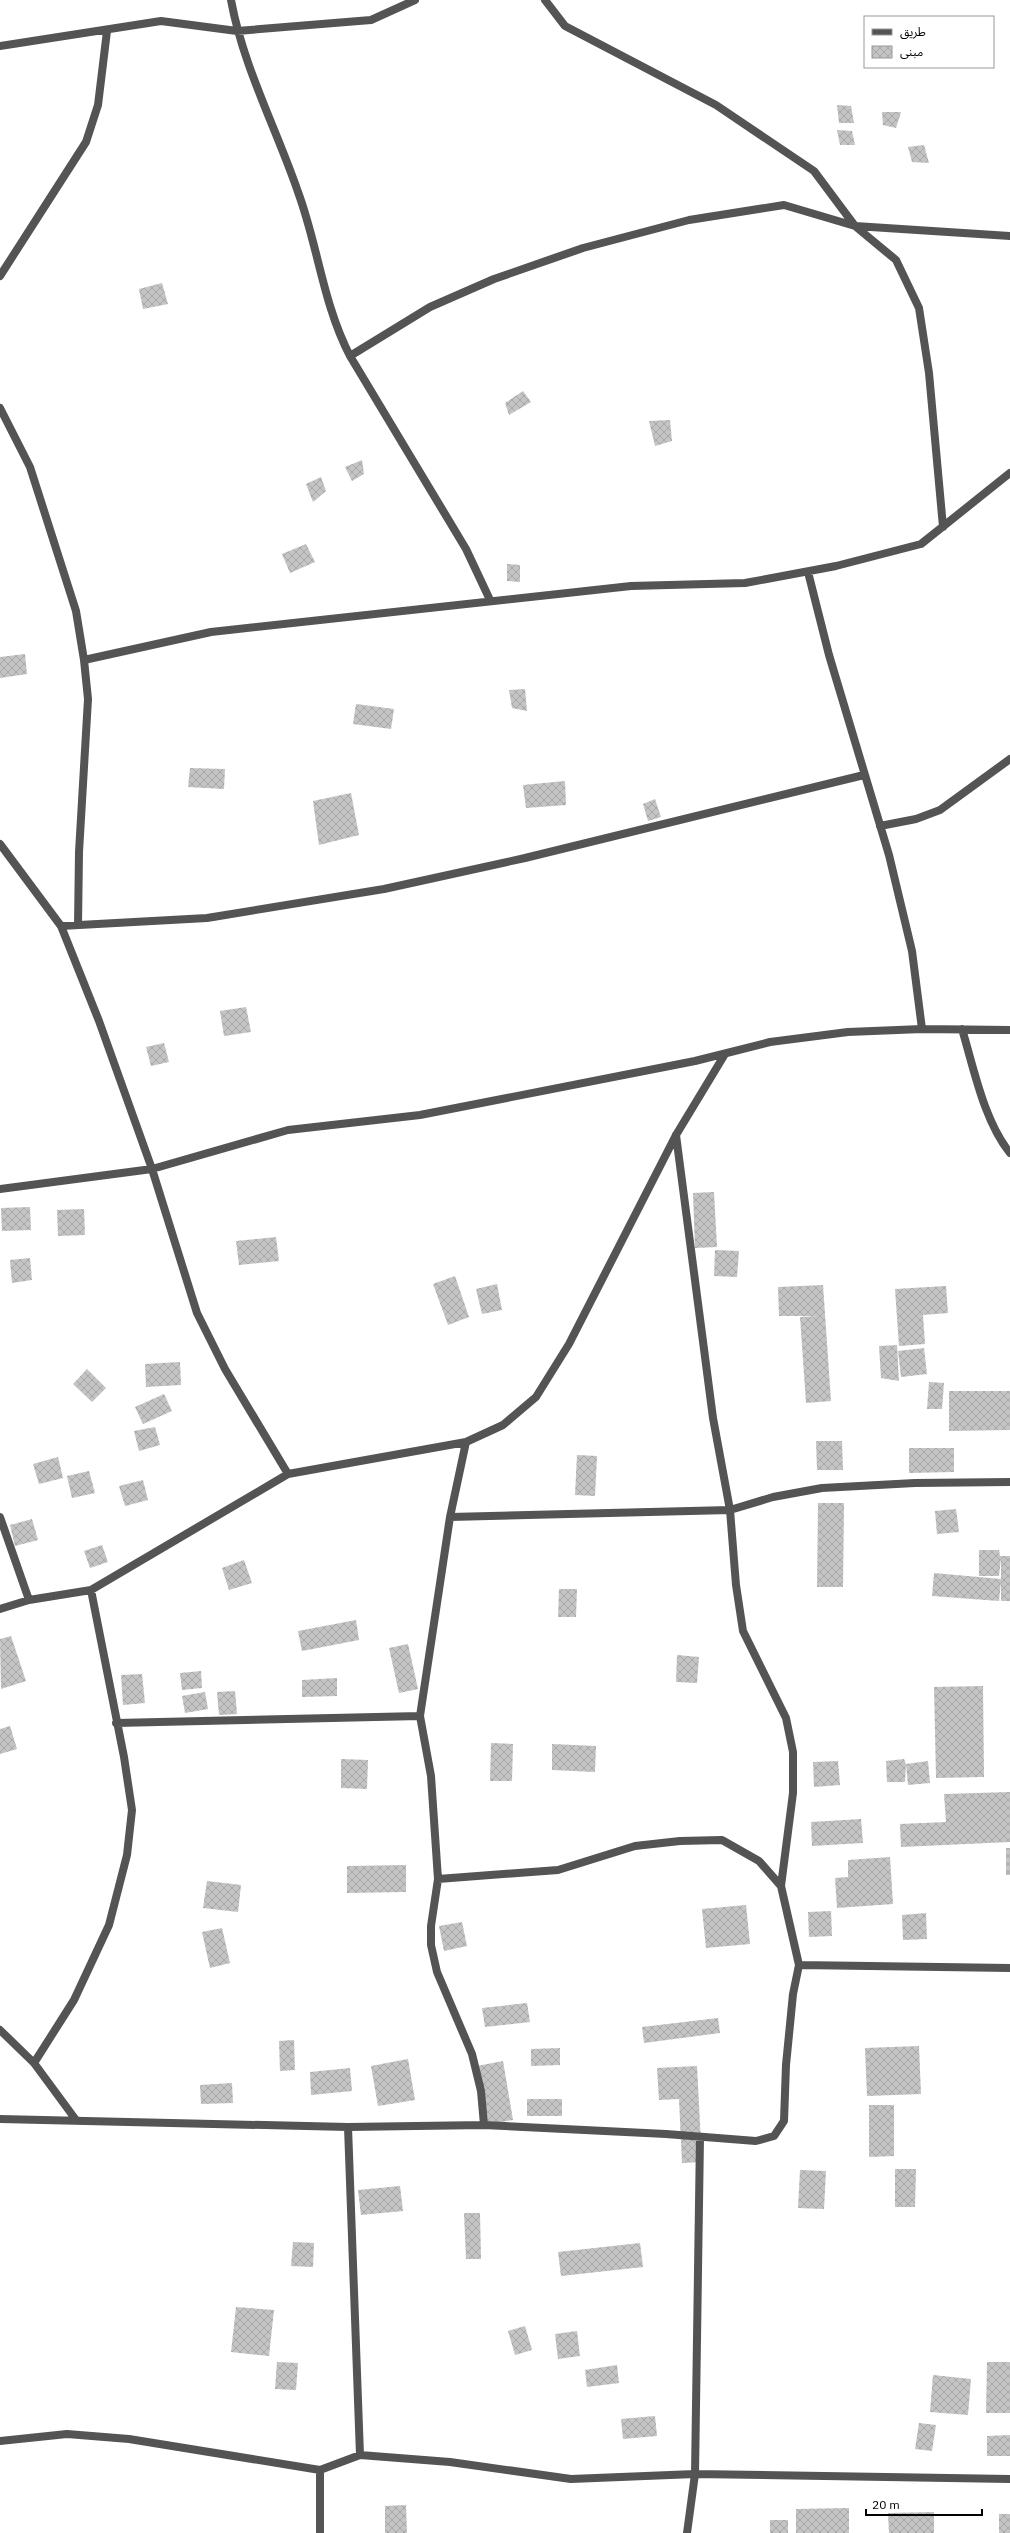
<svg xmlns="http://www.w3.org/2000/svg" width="1010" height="2533" viewBox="0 0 1010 2533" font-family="'IBM Plex Sans','Noto Sans Arabic',sans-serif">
  <defs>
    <pattern id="building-cross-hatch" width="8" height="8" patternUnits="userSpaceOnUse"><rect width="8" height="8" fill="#c4c4c4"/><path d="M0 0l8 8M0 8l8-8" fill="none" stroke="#a7a7a7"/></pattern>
  </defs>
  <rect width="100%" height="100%" fill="#fff"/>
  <path fill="url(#building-cross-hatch)" d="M837,105L851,106L854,123H839Z
    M882,112H901L896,128L883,125Z
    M837,130L852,131L855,145H840Z
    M924,145L929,163L912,162L908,147Z
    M162,283L168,304L143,309L139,289Z
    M523,391L531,402L509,415L505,403Z
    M670,420L672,441L655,446L649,421Z
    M362,460L364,474L352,481L345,467Z
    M321,477L326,491L313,502L306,484Z
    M306,544L315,562L290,573L282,554Z
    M507,564L520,565V582L507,581Z
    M25,654L27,674L0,678V657Z
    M525,689L527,711L512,708L509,690Z
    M356,704L394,709L391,729L353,724Z
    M190,768L225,769L224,789L188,787Z
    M565,781L566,805L526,808L523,785Z
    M351,793L359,835L319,845L313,801Z
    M655,799L661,817L648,821L643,804Z
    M246,1007L251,1032L224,1036L220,1011Z
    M164,1043L169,1062L151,1066L146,1047Z
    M714,1192L717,1247L695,1248L693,1193Z
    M30,1207L31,1230L2,1231L1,1208Z
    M84,1209L85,1235L58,1236L57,1210Z
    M276,1237L279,1261L239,1265L236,1241Z
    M715,1250L739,1251L737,1277L714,1276Z
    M30,1258L32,1280L12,1283L10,1260Z
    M455,1276L469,1317L448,1325L433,1284Z
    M497,1284L502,1310L482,1314L476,1289Z
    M823,1285L831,1401L806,1403L800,1317L818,1316H779L778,1287Z
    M946,1286L948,1313L923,1315L925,1344L899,1346L895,1289Z
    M897,1345L899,1381L881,1378L879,1346Z
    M924,1348L927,1374L901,1377L898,1351Z
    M180,1362L181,1385L146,1387L145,1364Z
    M87,1369L106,1388L92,1402L73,1384Z
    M929,1382L944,1383L942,1409H927Z
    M949,1391H1010V1430L949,1431Z
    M164,1394L172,1411L143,1424L135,1407Z
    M155,1427L160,1445L139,1451L134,1431Z
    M816,1441H842L843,1470H817Z
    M909,1448H954V1472L909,1473Z
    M577,1455L597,1456L595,1496L575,1495Z
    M58,1457L63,1478L39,1484L33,1464Z
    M89,1471L95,1493L72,1498L67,1476Z
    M143,1480L148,1500L125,1506L119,1486Z
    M818,1503H844L843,1587H817Z
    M956,1509L959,1532L937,1534L935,1511Z
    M32,1519L38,1540L15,1546L10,1525Z
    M102,1545L108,1562L90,1568L84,1551Z
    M979,1550H999L1000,1556H1010V1601H1001V1582L999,1601L932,1596L934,1573L1001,1579V1558L999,1576H979Z
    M244,1560L252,1583L229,1590L222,1568Z
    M559,1589H577L576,1617H558Z
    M356,1620L359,1640L302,1651L298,1631Z
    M11,1636L26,1681L1,1689L0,1639Z
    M408,1644L418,1689L399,1693L389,1648Z
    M677,1655L699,1657L697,1683L676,1682Z
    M201,1671L202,1688L182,1690L180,1673Z
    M142,1674L145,1703L123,1705L121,1675Z
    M337,1678V1696L302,1697V1680Z
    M983,1686L984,1777L936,1778L934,1687Z
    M235,1691L237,1714L219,1715L217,1692Z
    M205,1692L208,1709L185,1713L182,1696Z
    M10,1726L17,1749L0,1754V1729Z
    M491,1743L513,1744L512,1781H490Z
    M552,1744L596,1746L595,1772L552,1770Z
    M341,1759L368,1760L367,1789L341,1788Z
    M904,1759L906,1764L905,1782H887L886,1761Z
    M838,1761L840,1785L814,1787L813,1762Z
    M928,1761L930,1783L908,1785L906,1764Z
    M1010,1792V1842L901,1847L900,1824L946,1822L944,1794Z
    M861,1819L863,1843L812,1846L811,1822Z
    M1006,1848H1010V1875H1006Z
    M890,1857L893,1904L837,1908L835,1878L848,1877V1860Z
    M406,1865V1892L347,1893V1866Z
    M207,1881L241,1885L238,1912L203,1908Z
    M746,1905L750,1944L706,1948L702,1909Z
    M831,1911L832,1936L809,1937L808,1912Z
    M926,1913L927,1939L903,1940L902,1915Z
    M462,1922L467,1946L444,1951L439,1926Z
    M222,1928L230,1963L210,1968L202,1932Z
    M527,2003L530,2022L485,2027L482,2008Z
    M718,2018L720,2033L644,2043L642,2027Z
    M294,2040L295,2070L280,2071L279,2041Z
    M919,2046L921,2094L867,2096L865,2048Z
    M560,2048V2065L531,2066V2049Z
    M408,2059L415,2100L378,2106L371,2066Z
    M503,2061L513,2120L487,2124L477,2066Z
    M697,2066L702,2162L682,2163L679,2099L659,2100L657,2068Z
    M350,2068L352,2091L311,2095L310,2072Z
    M232,2083L233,2103L201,2104L200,2085Z
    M527,2099H562V2116H527Z
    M869,2105H894V2156L869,2157Z
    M895,2169H916L915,2207H895Z
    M800,2170L826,2171L824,2209L798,2208Z
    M400,2186L403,2211L361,2215L358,2190Z
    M464,2213H480L481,2259H466Z
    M293,2242L314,2243L313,2267L291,2266Z
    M640,2243L643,2267L561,2276L558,2252Z
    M236,2307L274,2310L269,2356L231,2352Z
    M525,2326L532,2350L515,2355L508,2331Z
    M577,2331L580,2356L558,2359L555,2334Z
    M277,2362L298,2363L296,2390L275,2389Z
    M987,2362H1010V2413H986Z
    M617,2365L619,2383L587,2387L585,2370Z
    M933,2375L971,2379L968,2415L930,2412Z
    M655,2416L657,2436L623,2439L621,2419Z
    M919,2423L936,2425L932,2451L915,2449Z
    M1010,2435V2456H987V2436Z
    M406,2505L407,2533H385V2506Z
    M849,2508V2533H796V2509Z
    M934,2512V2533H889L888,2513Z
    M999,2514H1010V2533H999Z
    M770,2520H788V2533H770Z"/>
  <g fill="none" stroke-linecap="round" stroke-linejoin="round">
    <path stroke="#545454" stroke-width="8" d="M231,0C243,66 276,128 298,192C318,246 323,304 350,356L466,549L490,600
      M545,0L565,26L716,105L814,171L855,226L896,260L919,308L929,373L943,527
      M0,46L161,21L237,31L371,20L415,0
      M0,276L86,142L98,105L107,31
      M350,356L430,307L494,279L583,248L689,220L784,205L855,226L1010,236
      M0,408L30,467L76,611L84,660L88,699L79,852L78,925
      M808,572L829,655L889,855L912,951L922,1029
      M84,660L211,632L631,586L745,583L836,566L921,544L1010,473
      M880,826L916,819L940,810L1010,759
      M0,844L61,926L99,1021L152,1169L197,1313L225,1369L288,1474
      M61,926L207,918L384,889L525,858L864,775
      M962,1029C974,1069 984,1121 1010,1153
      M676,1135L713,1418L730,1510L736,1585L743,1631L786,1718L793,1752V1793L781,1886
      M0,1189L152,1169L288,1130L420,1115L695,1061L770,1042L848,1032L922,1029L1010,1030
      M466,1442L450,1517L420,1716L431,1776L438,1879L431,1926V1945L437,1972L472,2054L481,2091L484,2125
      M0,1517L29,1600
      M450,1517L730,1510L773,1497L822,1488L915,1483L1010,1482
      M0,1609L29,1600L91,1590L288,1474L466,1442L503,1425L536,1397L569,1344L676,1135L725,1054
      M116,1723L420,1716
      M799,1965L1010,1968
      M0,2030L34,2063L76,2120
      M34,2063L74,2000L109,1925L127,1855L132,1810L124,1757L91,1590
      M0,2119L348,2127L484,2125L666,2134L756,2141L774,2136L784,2121L786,2065L793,1994L799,1965L781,1886L759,1861L722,1840L680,1841L635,1846L558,1870L438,1879
      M348,2127L360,2455
      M0,2441L67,2434L129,2439L320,2470L360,2455L450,2462L571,2479L695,2474L1010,2479
      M320,2533V2470
      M687,2533L695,2474L700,2137"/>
  </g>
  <rect x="864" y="16" width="130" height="52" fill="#ffffff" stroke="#999999"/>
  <rect x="872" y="29" width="20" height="6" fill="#545454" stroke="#999999"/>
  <text x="900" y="36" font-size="12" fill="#000000">طريق</text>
  <rect x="872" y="46" width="20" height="12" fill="url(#building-cross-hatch)" stroke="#999999"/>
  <text x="900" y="56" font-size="12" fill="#000000">مبنى</text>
  <path d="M866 2509v6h116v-6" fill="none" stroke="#000000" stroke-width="2"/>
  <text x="872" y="2509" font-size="12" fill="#000000" stroke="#ffffff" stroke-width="3" paint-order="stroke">20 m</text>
</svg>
